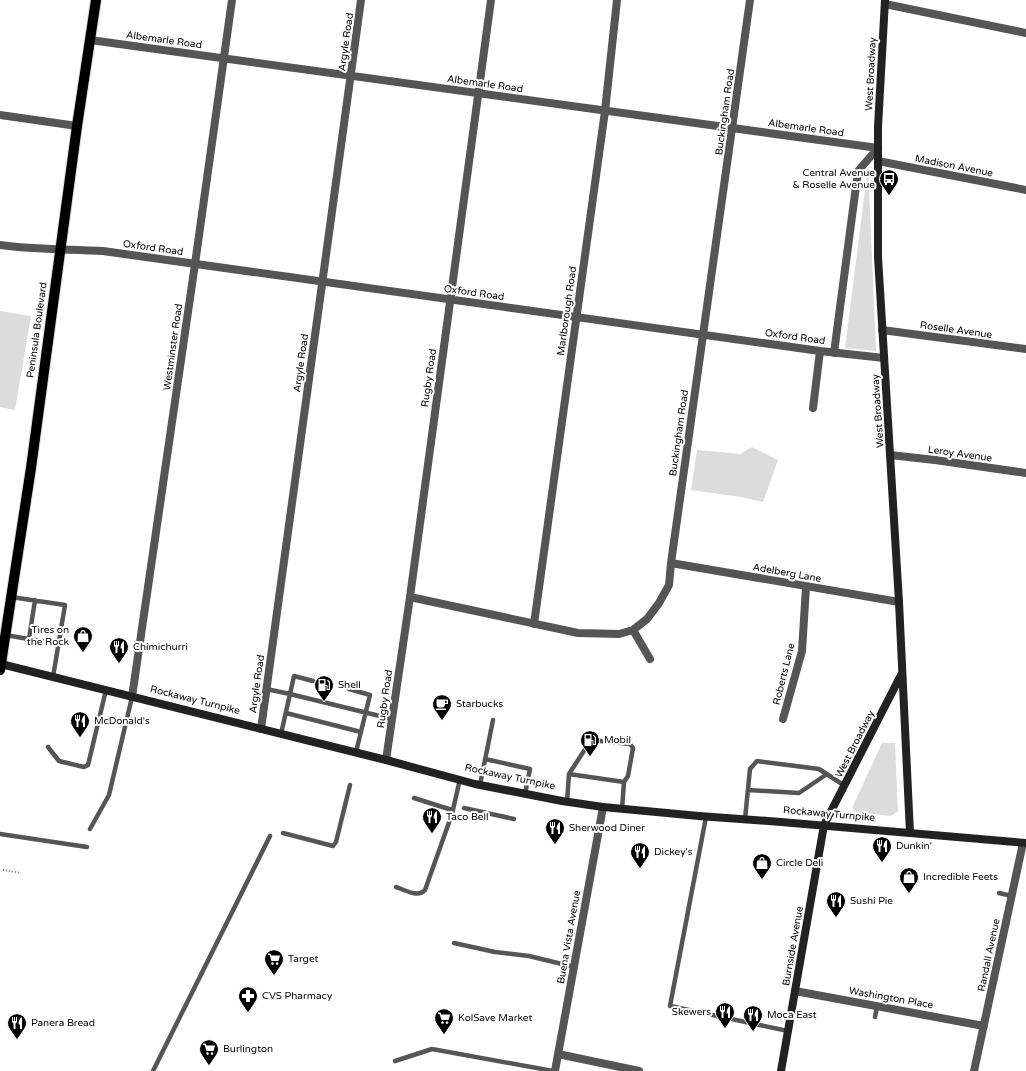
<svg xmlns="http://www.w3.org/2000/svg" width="1026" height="1071" viewBox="0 0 1026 1071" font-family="'Varela Round',sans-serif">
  <rect width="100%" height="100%" fill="#fff"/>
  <path fill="#dcdcdc" d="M868,166L876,351L845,348Z
    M0,311L31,316L15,410L0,407Z
    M752,447L778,460L763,502L741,497L691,490L697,450L740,454Z
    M882,743H895L898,812L890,816L856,812L852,808Z"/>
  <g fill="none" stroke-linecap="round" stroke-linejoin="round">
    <g stroke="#dbdbdb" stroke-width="12">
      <path id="primary" d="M0,670L31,468L77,126L96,0"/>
    </g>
    <path stroke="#777" stroke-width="2" stroke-dasharray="1 2" stroke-linecap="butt" d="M3,870L21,873"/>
    <path stroke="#555" stroke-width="4.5" d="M11,597L65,605L53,677
      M5,635L59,644
      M29,639L35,600
      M313,681L294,676L290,694L392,719
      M266,689L290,694L281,734
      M349,689L370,695L356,752
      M286,713L361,732
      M48,747L59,761L84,767L88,765L106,690
      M485,759L530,769L525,794
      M569,774L624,782
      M480,785L493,720
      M748,790L799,793L827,774
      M414,798L452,810
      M567,802L569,774L591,740L630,744L633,748L628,776L624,782L622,809
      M464,808L514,819
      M706,817L670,1006L788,1031
      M745,819L750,769L757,761L819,769L845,786
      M90,829L109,795L132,697
      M283,833L333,846L336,842L350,785
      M0,834L87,847
      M396,887C405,890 418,898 425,890L452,814L460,779
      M999,893L1012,896
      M454,943L495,952L529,956L574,967
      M875,1017L877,1006
      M395,1061L432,1049L553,1071
      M153,1071L270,836"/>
    <path stroke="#555" stroke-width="8" d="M885,4L1026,33
      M90,40L878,148
      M0,115L77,126
      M878,161L1026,190
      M0,245C34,250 69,249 103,251L820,351L884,358
      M882,330L1026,349
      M834,353L858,171L878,148
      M813,408L820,351
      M890,455L935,460L1026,473
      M671,563L899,602
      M410,597L578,633L619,634L633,630L647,619L659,603L669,585L671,563L750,0
      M534,624L605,111L617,0
      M633,630L650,659
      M132,697L195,264L232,0
      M783,719L802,651L806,587
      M261,729L361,0
      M386,760L410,597L491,0
      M795,991L984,1026
      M558,1054L639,1071
      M555,1071L603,807
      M974,1071L1023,843"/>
    <path stroke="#222" stroke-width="8" d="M885,0L878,127V257L899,602L910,833
      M1,664L386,760L475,784L562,801L603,807L699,816L781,822L1026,843
      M781,1071L824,825L902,673"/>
    <use href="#primary" stroke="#000" stroke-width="10"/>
  </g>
  <defs>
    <g id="bus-pin" transform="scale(1)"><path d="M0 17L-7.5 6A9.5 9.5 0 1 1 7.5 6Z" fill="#000" stroke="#fff"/><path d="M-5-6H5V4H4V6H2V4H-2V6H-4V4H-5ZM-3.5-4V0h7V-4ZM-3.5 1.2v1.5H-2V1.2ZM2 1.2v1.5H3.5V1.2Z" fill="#fff"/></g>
    <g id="shop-pin" transform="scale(1)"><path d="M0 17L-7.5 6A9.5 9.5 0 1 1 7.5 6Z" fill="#000" stroke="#fff"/><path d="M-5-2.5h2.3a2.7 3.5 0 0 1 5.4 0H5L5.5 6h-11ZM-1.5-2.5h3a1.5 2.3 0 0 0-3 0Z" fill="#fff"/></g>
    <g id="restaurant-pin" transform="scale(1)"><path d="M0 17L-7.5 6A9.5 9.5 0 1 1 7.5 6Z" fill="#000" stroke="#fff"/><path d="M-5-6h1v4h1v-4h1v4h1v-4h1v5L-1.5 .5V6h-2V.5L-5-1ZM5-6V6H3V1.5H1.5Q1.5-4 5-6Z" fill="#fff"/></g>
    <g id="fuel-pin" transform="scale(1)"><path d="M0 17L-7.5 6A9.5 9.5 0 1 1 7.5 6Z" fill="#000" stroke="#fff"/><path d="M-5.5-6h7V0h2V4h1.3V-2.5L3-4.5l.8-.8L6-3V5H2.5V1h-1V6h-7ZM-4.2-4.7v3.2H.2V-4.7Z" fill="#fff"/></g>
    <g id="cafe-pin" transform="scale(1)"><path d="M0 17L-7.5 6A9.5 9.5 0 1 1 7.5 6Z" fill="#000" stroke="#fff"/><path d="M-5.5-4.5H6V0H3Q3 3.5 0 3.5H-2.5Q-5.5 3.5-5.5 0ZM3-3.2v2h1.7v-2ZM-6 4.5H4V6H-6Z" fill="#fff"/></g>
    <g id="supermarket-pin" transform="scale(1)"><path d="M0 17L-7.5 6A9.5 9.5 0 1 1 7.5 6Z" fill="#000" stroke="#fff"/><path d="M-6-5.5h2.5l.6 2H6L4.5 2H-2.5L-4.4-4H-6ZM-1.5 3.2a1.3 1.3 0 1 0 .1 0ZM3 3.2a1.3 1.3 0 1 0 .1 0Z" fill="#fff"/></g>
    <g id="pharmacy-pin" transform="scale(1)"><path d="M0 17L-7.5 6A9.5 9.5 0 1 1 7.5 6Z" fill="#000" stroke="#fff"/><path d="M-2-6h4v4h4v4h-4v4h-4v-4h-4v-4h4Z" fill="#fff"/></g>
  </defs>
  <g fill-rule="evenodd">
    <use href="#bus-pin" x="889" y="179"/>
    <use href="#shop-pin" x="83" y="636"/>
    <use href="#restaurant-pin" x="119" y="647"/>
    <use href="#fuel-pin" x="324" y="685"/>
    <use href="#cafe-pin" x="442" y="704"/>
    <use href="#restaurant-pin" x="80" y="721"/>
    <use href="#fuel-pin" x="590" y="740"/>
    <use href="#restaurant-pin" x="432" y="817"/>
    <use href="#restaurant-pin" x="555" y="828"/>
    <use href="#restaurant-pin" x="882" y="846"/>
    <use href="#restaurant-pin" x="640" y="852"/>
    <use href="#shop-pin" x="762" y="863"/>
    <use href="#shop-pin" x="909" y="877"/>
    <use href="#restaurant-pin" x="836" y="901"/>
    <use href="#supermarket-pin" x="274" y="959"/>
    <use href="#pharmacy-pin" x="248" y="996"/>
    <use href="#restaurant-pin" x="725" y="1012"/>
    <use href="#restaurant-pin" x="753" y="1015"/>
    <use href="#supermarket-pin" x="444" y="1018"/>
    <use href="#restaurant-pin" x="17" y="1023"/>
    <use href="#supermarket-pin" x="209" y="1049"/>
  </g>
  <g text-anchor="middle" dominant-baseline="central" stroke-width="4" stroke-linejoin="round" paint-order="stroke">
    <g font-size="10" fill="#000" stroke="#fff">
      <text transform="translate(164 40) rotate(8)">Albemarle Road</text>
      <text transform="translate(346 42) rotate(-82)">Argyle Road</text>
      <text transform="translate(871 74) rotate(-87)">West Broadway</text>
      <text transform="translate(485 84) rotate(8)">Albemarle Road</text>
      <text transform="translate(725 112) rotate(-82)">Buckingham Road</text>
      <text transform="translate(806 128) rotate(8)">Albemarle Road</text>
      <text transform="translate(954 166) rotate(11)">Madison Avenue</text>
      <text transform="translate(153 248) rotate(8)">Oxford Road</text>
      <text transform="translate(474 293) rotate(8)">Oxford Road</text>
      <text transform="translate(567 311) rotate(-82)">Marlborough Road</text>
      <text transform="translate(37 330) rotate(-82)">Peninsula Boulevard</text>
      <text transform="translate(956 330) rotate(8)">Roselle Avenue</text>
      <text transform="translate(795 337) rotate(8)">Oxford Road</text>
      <text transform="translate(173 347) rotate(-82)">Westminster Road</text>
      <text transform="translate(301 363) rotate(-82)">Argyle Road</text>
      <text transform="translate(429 378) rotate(-82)">Rugby Road</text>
      <text transform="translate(878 411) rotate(-94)">West Broadway</text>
      <text transform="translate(679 433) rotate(-82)">Buckingham Road</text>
      <text transform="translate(960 454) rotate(8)">Leroy Avenue</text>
      <text transform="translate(787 573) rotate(10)">Adelberg Lane</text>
      <text transform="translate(784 674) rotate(-76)">Roberts Lane</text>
      <text transform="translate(257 684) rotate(-82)">Argyle Road</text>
      <text transform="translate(385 699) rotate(-82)">Rugby Road</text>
      <text transform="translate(195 700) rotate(14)">Rockaway Turnpike</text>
      <text transform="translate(855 744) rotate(-63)">West Broadway</text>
      <text transform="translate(510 777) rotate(12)">Rockaway Turnpike</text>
      <text transform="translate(829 814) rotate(5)">Rockaway Turnpike</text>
      <text transform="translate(569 937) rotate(-80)">Buena Vista Avenue</text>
      <text transform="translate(793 946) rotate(-80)">Burnside Avenue</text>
      <text transform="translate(989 955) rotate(-78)">Randall Avenue</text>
      <text transform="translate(891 998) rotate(10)">Washington Place</text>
    </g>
    <g font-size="10" fill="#000" stroke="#fff" text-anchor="start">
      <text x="875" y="173" text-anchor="end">Central Avenue<tspan x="875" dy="12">&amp; Roselle Avenue</tspan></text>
      <text x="69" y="630" text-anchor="end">Tires on<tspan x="69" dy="12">the Rock</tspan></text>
      <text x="133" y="647">Chimichurri</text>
      <text x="338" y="685">Shell</text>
      <text x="456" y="704">Starbucks</text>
      <text x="94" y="721">McDonald's</text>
      <text x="604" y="740">Mobil</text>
      <text x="446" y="817">Taco Bell</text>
      <text x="569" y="828">Sherwood Diner</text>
      <text x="896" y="846">Dunkin'</text>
      <text x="654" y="852">Dickey's</text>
      <text x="776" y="863">Circle Deli</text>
      <text x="923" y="877">Incredible Feets</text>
      <text x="850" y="901">Sushi Pie</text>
      <text x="288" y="959">Target</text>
      <text x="262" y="996">CVS Pharmacy</text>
      <text x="711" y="1012" text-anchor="end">Skewers</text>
      <text x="767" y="1015">Moca East</text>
      <text x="458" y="1018">KolSave Market</text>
      <text x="31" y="1023">Panera Bread</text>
      <text x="223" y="1049">Burlington</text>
    </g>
  </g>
</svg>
